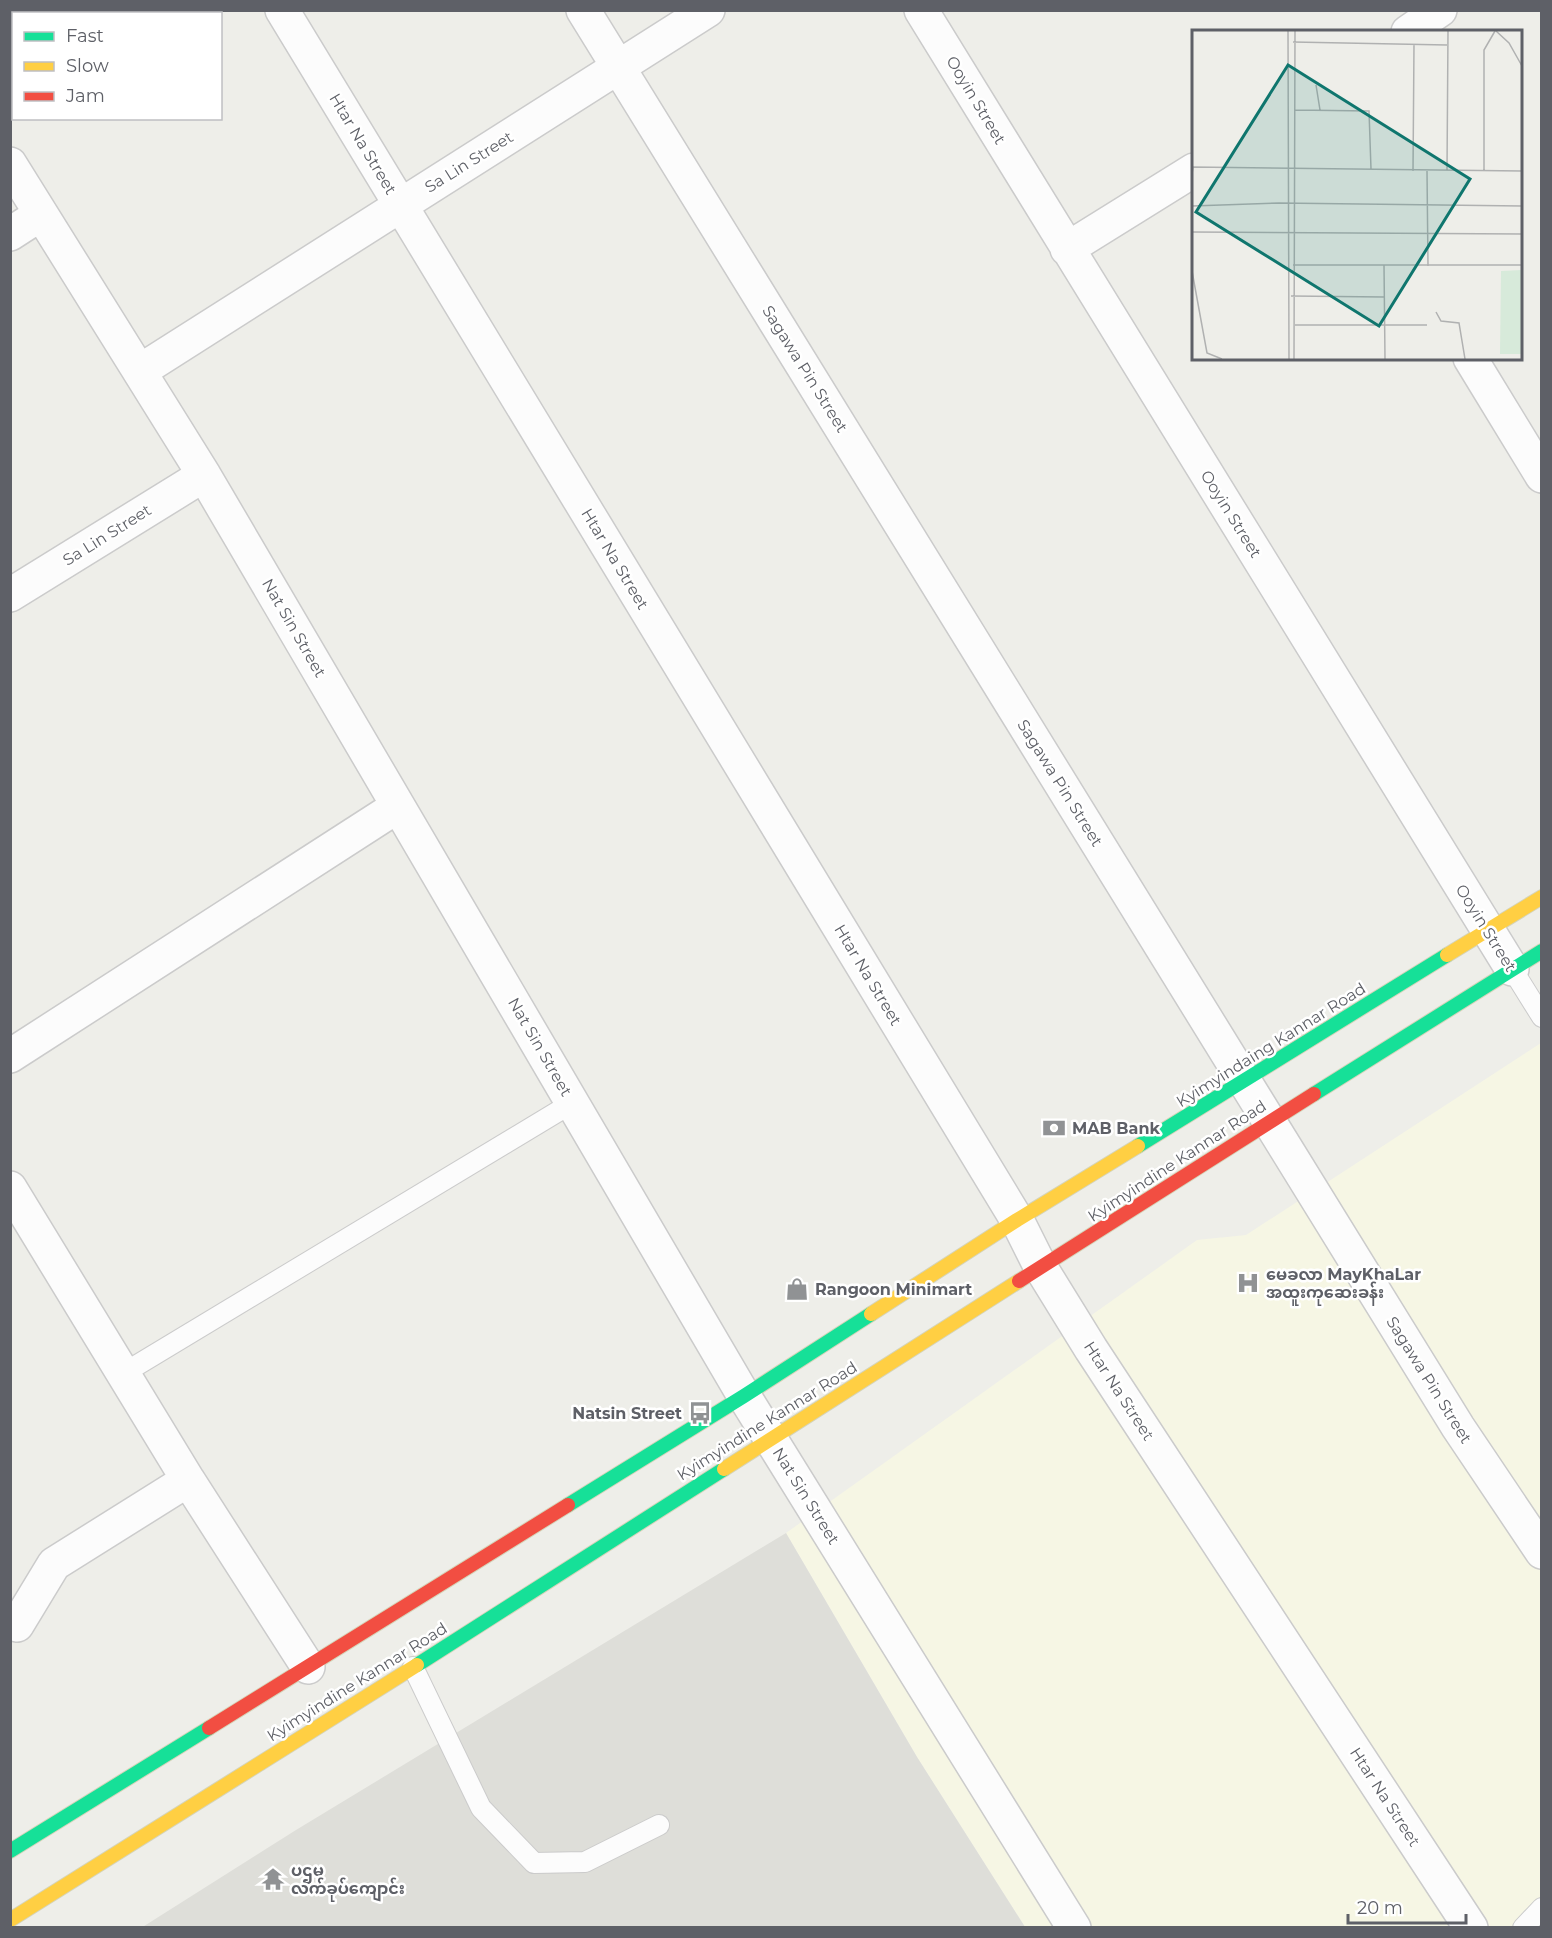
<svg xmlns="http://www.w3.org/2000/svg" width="1552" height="1938" viewBox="0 0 1552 1938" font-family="Montserrat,'Noto Sans Myanmar',sans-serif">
  <rect width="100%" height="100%" fill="#eeeee9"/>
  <path fill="#f6f6e4" d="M1541,1043V1927H1025L917,1757L786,1533L1197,1240L1246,1235Z"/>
  <path fill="#deded9" d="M786,1533L917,1757L1025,1927L141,1928L296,1830Z"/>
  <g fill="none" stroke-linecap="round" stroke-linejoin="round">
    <g stroke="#cbcbcb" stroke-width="22">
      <path id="lane" d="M1512,969L1542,1017
        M124,1373L572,1103
        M413,1667L481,1808L534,1863L585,1862L659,1825
        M1523,1928L1542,1908"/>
    </g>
    <g stroke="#cbcbcb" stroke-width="36">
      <path id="street" d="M282,10L1017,1220L1041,1268L1091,1349L1471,1928
        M583,10L1458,1427L1542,1552
        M921,10L1512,969
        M1408,32L1440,10
        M10,164L204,475L744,1396L1074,1928
        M10,234L41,214
        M1067,249L1194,170
        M1470,358L1542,476
        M140,371L708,10
        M10,595L204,475
        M10,1056L398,806
        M10,1188L188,1480L308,1667
        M17,1625L54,1564L188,1480"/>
    </g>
    <g stroke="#d5d4b9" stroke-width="16">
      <path id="fast" d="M1314,1094L1542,951
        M1138,1146L1447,955
        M568,1505L744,1396L871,1314
        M417,1665L724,1469
        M10,1851L209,1728"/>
    </g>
    <g stroke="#d5d4b9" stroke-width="16">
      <path id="slow" d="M1447,955L1542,897
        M871,1314L1017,1220L1138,1146
        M724,1469L1019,1281
        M10,1920L417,1665"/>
    </g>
    <g stroke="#d5d4b9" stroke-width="16">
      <path id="jam" d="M1019,1281L1314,1094
        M209,1728L568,1505"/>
    </g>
    <use href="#lane" stroke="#fcfcfc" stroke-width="20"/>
    <use href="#street" stroke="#fcfcfc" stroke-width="33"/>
    <use href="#fast" stroke="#16e098" stroke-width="14"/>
    <use href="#slow" stroke="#ffcf43" stroke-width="14"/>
    <use href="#jam" stroke="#f24e42" stroke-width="14"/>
  </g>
  <defs>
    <g id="bank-bare" transform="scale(1.8)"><path d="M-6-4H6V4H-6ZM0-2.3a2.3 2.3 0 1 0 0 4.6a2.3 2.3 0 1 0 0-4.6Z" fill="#909294" stroke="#fff" stroke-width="2.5" paint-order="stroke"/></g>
    <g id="hospital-bare" transform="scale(1.8)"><path d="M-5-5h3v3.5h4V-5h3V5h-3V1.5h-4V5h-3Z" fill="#909294" stroke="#fff" stroke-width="2.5" paint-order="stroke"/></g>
    <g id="shop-bare" transform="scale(1.8)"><path d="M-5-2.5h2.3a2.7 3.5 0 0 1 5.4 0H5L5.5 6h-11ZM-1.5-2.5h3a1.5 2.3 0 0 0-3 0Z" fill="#909294" stroke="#fff" stroke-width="2.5" paint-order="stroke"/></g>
    <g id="bus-bare" transform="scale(1.8)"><path d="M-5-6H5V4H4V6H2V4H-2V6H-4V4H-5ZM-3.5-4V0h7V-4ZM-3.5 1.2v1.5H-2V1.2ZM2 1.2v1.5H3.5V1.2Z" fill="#909294" stroke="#fff" stroke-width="2.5" paint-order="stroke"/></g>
    <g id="temple-bare" transform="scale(1.8)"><path d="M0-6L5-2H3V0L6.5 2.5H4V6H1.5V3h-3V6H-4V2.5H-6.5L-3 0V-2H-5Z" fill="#909294" stroke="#fff" stroke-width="2.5" paint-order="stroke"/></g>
  </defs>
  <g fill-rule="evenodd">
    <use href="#bank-bare" x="1054" y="1128"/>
    <use href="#hospital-bare" x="1248" y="1283"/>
    <use href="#shop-bare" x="797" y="1289"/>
    <use href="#bus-bare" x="700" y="1413"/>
    <use href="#temple-bare" x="273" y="1879"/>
  </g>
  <g text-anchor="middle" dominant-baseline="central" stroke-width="5" stroke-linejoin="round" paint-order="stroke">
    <g font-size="16" fill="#5e6067" stroke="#fff">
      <text transform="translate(976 100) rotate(59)">Ooyin Street</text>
      <text transform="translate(363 144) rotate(59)">Htar Na Street</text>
      <text transform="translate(469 162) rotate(-32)">Sa Lin Street</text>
      <text transform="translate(805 369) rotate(58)">Sagawa Pin Street</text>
      <text transform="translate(1231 514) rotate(58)">Ooyin Street</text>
      <text transform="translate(107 535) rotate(-32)">Sa Lin Street</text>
      <text transform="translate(615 559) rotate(59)">Htar Na Street</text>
      <text transform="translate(294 628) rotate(60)">Nat Sin Street</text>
      <text transform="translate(1060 783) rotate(58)">Sagawa Pin Street</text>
      <text transform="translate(1486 928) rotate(58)">Ooyin Street</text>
      <text transform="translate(868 975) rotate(59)">Htar Na Street</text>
      <text transform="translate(1271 1045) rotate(-32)">Kyimyindaing Kannar Road</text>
      <text transform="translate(540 1047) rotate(60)">Nat Sin Street</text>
      <text transform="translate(1177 1161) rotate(-33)">Kyimyindine Kannar Road</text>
      <text transform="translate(1429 1380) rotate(58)">Sagawa Pin Street</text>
      <text transform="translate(1119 1391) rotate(57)">Htar Na Street</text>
      <text transform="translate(767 1421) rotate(-32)">Kyimyindine Kannar Road</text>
      <text transform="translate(806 1496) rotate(58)">Nat Sin Street</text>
      <text transform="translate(357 1682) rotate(-32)">Kyimyindine Kannar Road</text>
      <text transform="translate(1385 1797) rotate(57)">Htar Na Street</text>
    </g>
    <g font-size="16" font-weight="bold" fill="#5e6067" stroke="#fff" text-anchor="start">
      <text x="1072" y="1128">MAB Bank</text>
      <text x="1266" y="1274">မေခလာ MayKhaLar<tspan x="1266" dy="18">အထူးကုဆေးခန်း</tspan></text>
      <text x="815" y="1289">Rangoon Minimart</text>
      <text x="682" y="1413" text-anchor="end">Natsin Street</text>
      <text x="291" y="1870">ပဌမ<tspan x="291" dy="18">လက်ခုပ်ကျောင်း</tspan></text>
    </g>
  </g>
  <g transform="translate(1192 30)">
    <rect width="330" height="330" fill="#eeeee9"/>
    <path d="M330,240V324H308L309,241Z" fill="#d7eada"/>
    <path fill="none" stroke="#b0b1b1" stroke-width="1.5" d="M96,1L97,329M304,1L317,13L330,36M101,12L255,15M124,55L128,80M103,80L177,81L179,139M221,141L222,14M235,141L236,236M255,141L256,1M292,141V20L303,1M0,144L1,137L330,141M0,176L87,173L330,176M0,202L330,204M101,235H330M192,235L193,329M0,241L15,323L30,329M99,266L192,267M244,282L249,291L267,293L273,329M103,295H235M102,329L103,1"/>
    <path fill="#0f766e" fill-opacity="0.15" stroke="#0f766e" stroke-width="3" d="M96,35L278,149L187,296L4,182Z"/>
    <rect width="330" height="330" fill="none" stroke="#5e6067" stroke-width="3"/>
  </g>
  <rect width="1552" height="1938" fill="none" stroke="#5e6067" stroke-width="24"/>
  <rect x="12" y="12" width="210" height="108" fill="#ffffff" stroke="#bfbfc2" stroke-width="1.5"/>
  <rect x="24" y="32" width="30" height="9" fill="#16e098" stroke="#bfbfc2" stroke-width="1.5"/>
  <text x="66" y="42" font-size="18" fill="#5e6067">Fast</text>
  <rect x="24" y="62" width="30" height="9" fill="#ffcf43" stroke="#bfbfc2" stroke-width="1.5"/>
  <text x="66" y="72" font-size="18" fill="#5e6067">Slow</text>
  <rect x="24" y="92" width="30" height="9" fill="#f24e42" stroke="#bfbfc2" stroke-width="1.5"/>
  <text x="66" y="102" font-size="18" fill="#5e6067">Jam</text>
  <path d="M1348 1914v9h118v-9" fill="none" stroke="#5e6067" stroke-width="3"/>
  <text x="1357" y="1914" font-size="18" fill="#5e6067" stroke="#ffffff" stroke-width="4.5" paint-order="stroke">20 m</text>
</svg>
